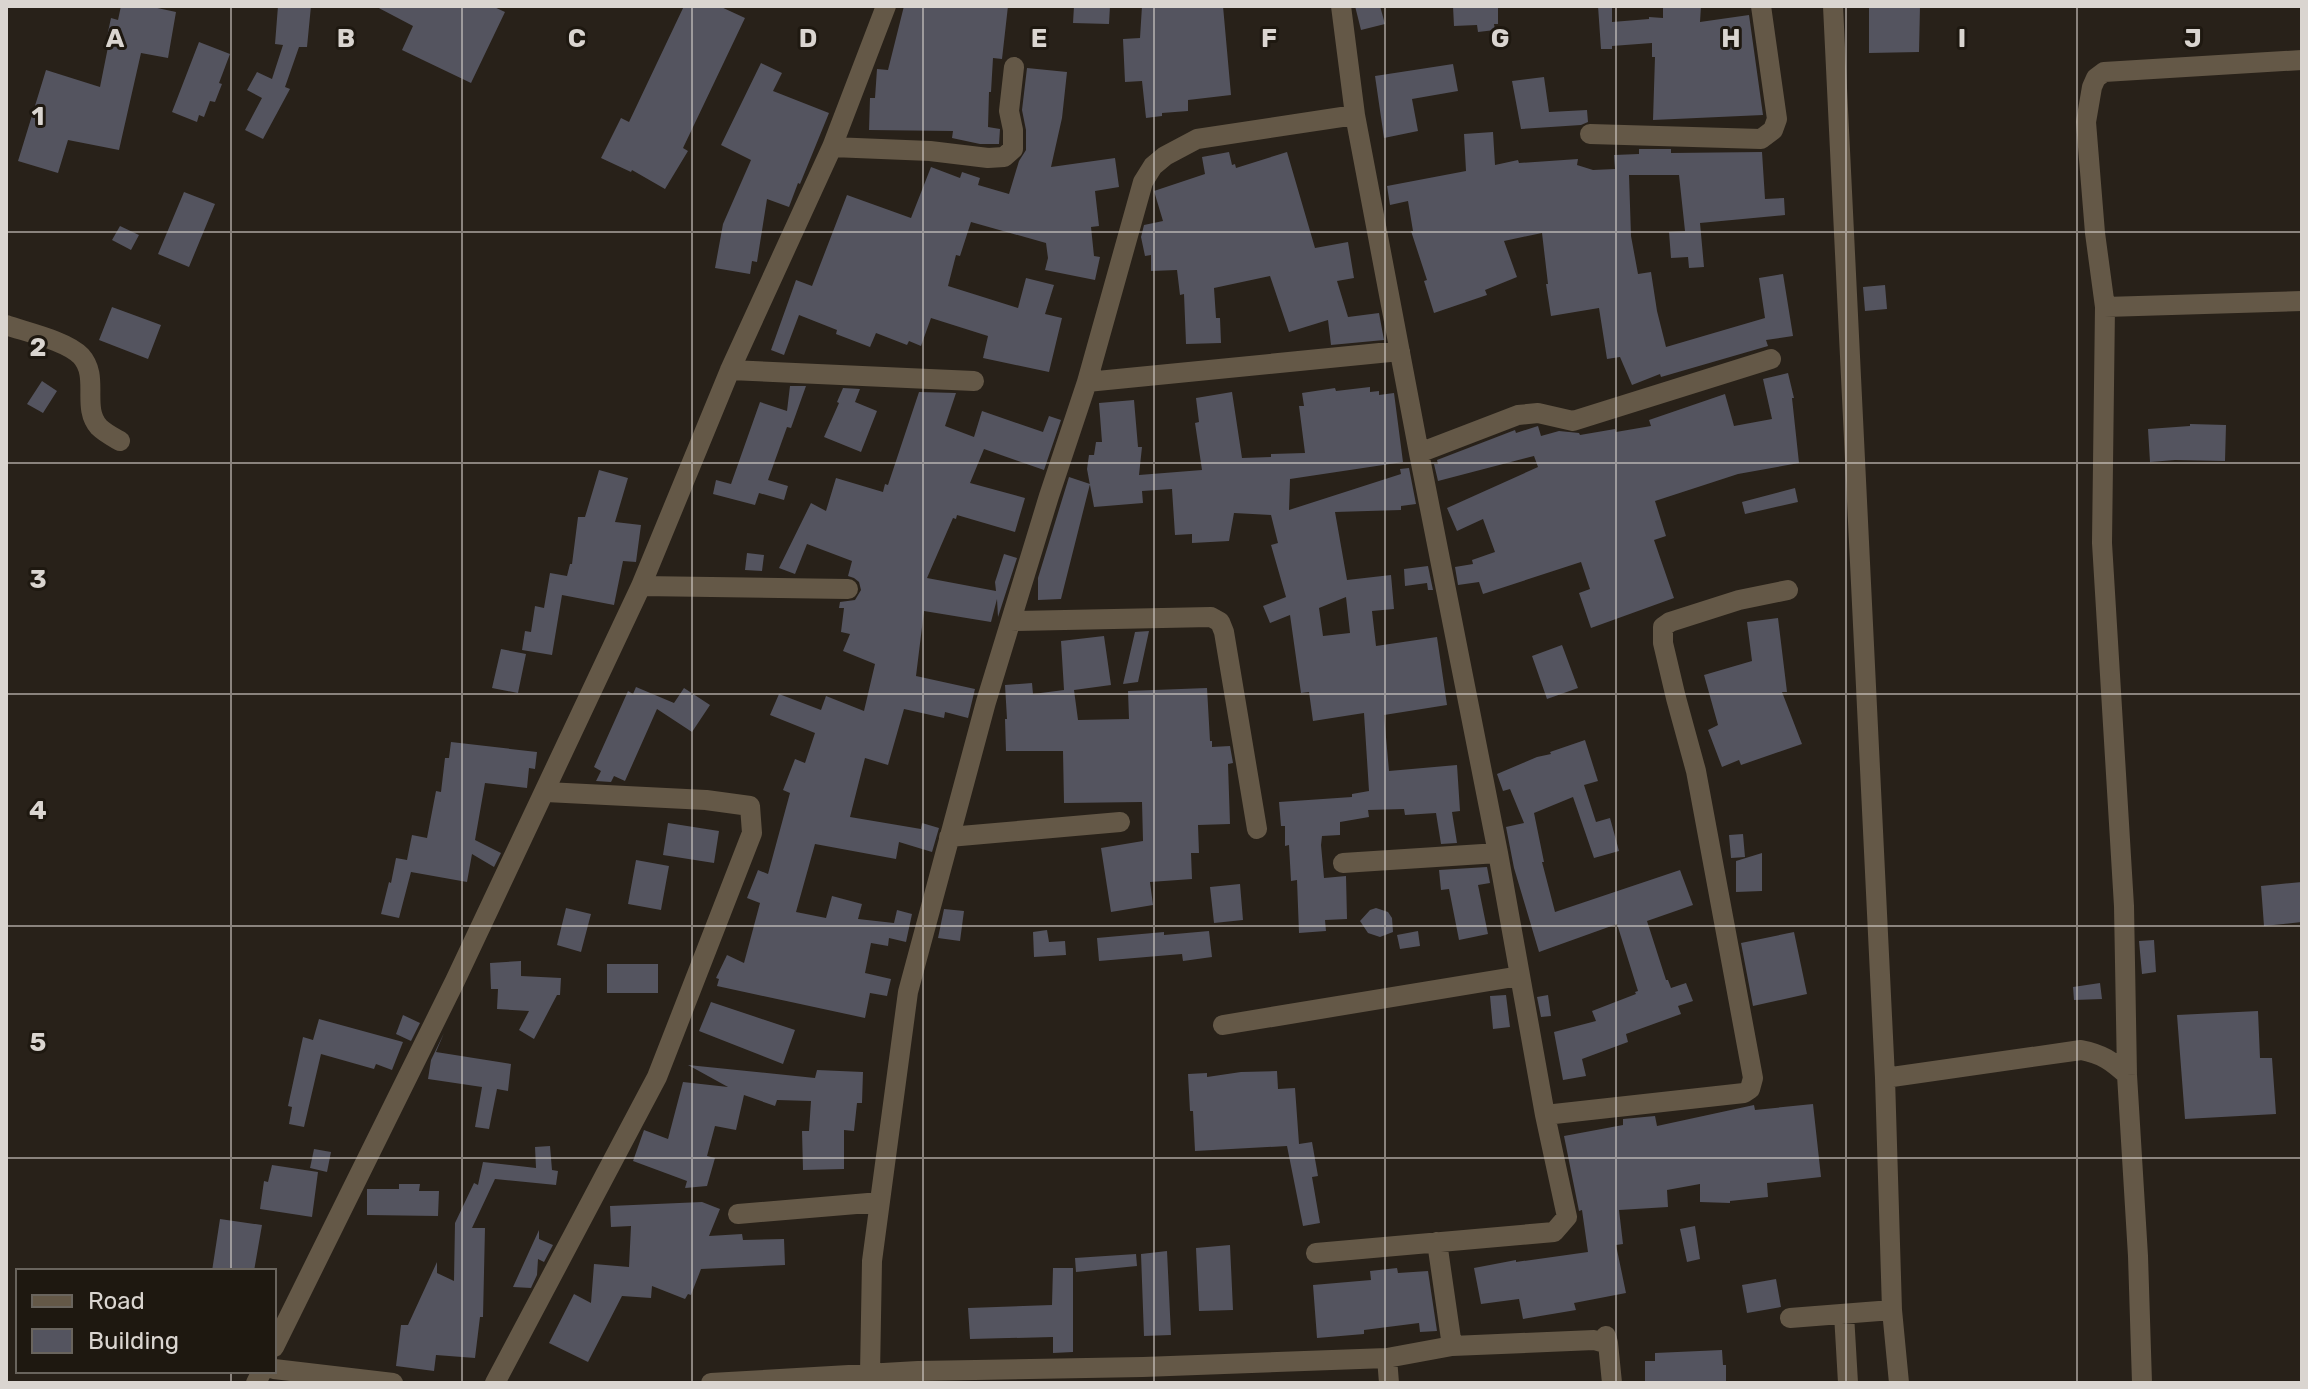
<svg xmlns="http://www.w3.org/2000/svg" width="2308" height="1389" viewBox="0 0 2308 1389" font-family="Rubik,sans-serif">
  <rect width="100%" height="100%" fill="#282119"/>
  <path fill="#54545f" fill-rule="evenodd" d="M121,6H148L176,12L168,58L141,53L119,150L68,140L58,173L18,161L46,70L100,87L108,47L105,46L111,18L118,20Z
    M278,6H311L307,47H299L285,87L290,89L263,139L245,130L262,98L247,90L257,72L272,79L283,45L275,44Z
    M375,6H492L505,12L471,83L402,50L413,26Z
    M684,6H719L745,18L683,148L688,151L665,189L632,170L631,172L601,158L621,118L629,122Z
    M904,6H1008L1002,59L993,58L991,92H989L988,127L1000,129L999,144H980L952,138L953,131L869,130L870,98H875L877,69L888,70Z
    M1074,6H1110L1109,24L1073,23Z
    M1142,6H1223L1231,95L1188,100V111L1162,113V116L1146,118L1142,81L1125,82L1123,39L1140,38Z
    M1355,6H1380L1385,24L1361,30Z
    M1453,6H1498V24H1494L1495,30L1478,32L1477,25L1454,26Z
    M1598,6H1612V22L1649,19V17L1663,18V6H1701L1700,22L1749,15L1763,115L1653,120L1655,57H1652V43L1612,46V49H1601Z
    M1869,6H1920L1919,52L1869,53Z
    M199,42L230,54L219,83L222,84L215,102L210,101L204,117L199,115L197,122L172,112Z
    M761,63L782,73L773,91L829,113L800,184L798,183L789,207L767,199L757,262L752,261L750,274L715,268L723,224L751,160L721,145Z
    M1453,64L1458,91L1412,99L1418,131L1384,138L1375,76Z
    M1027,68L1067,72L1062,118L1051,167L1115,158L1119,187L1095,191L1099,226L1091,227L1094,256L1100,257L1095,280L1045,270L1048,258L1046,243L971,222L960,256L956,255L948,286L1018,308L1026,278L1054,285L1045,314L1062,318L1049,372L983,358L988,336L931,318L921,346L909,341L907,345L876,333L870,347L836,334L837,330L799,315L784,355L771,350L796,280L812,286L847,195L911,218L931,167L960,178L962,172L980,178L978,185L1009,194L1019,161L1026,150V130L1022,110Z
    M1544,77L1549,112L1587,110L1588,122L1581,125L1521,129L1512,81Z
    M1493,132L1495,165L1518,160L1519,163L1578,159L1577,165L1593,170L1615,169L1614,155L1639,154V149H1671V153L1762,152L1765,199L1784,198L1785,215L1700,223L1704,267L1689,268L1688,257L1671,258L1669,232L1685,231L1679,175H1629L1631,236L1638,274L1651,272L1657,311L1666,347L1765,318L1759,278L1783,274L1793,336L1766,340L1768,346L1661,377L1660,374L1632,385L1620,357L1607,359L1599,308L1551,316L1546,284H1548L1542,233L1504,241L1517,277L1485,290L1487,295L1434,313L1424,281L1427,280L1411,231H1413L1408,201L1390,205L1387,186L1466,171L1464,134Z
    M1229,152L1232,165L1235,164L1236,168L1287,152L1315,248L1348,242L1354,278L1337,281L1348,317L1379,313L1384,340L1331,345L1328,320L1289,332L1270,276L1214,288L1216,318H1220L1221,343L1186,344L1184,294L1180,295L1177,270L1151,271V255L1145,256L1141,237L1144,225L1163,221L1154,191L1205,174L1202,157Z
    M184,192L215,204L189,267L158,254Z
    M120,226L139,235L131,250L112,240Z
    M1885,285L1887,309L1865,311L1863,287Z
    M112,307L161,325L148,359L99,340Z
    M1788,373L1794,398H1792L1799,463L1738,474L1655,501L1666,536L1654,540L1674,598L1591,628L1579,593L1590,589L1581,562L1483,594L1479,582L1458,585L1455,567L1473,564L1472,560L1495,552L1483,519L1457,531L1447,508L1538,467L1534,456L1438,481L1434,464H1438L1437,460L1515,430L1516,433L1538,426L1541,436L1559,431L1579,433L1580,435L1615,429L1616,432L1651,426L1649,420L1725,394L1734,426L1772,419L1763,379Z
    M42,381L57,391L43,413L27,404Z
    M790,386H806L791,428L787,427L768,480L788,486L784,500L759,493L755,505L713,494L716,480L731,484L760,402L787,411Z
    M1370,387V392L1379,391V395L1394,393L1403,462L1290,479L1289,510L1401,474L1400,469L1409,468L1416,504L1401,506V510L1335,512L1347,580L1391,575L1394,609L1372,611L1376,646L1437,637L1447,705L1384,715L1389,771L1457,765L1460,811L1452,812L1457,843L1441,844L1436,813L1405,815L1404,809L1368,810L1369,817L1340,822V835L1322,836L1321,845L1324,878L1346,876L1347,919L1325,920L1326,931L1299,933L1297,880L1291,881L1289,845L1285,846V826H1281L1279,802L1352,797V794L1369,791L1364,713L1313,721L1309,692L1301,693L1290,615L1270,623L1263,606L1286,597L1271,545L1278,543L1271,515L1234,513L1229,541L1192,543V534L1175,535L1172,489L1142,491L1143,503L1094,507L1087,469L1089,455H1094L1096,442H1102L1099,403L1134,400L1138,447H1142L1139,475L1202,470L1195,423L1199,422L1196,398L1232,392L1242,458L1271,457V454L1305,453L1299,406H1304L1302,393L1335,388L1336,391ZM1346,597L1350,633L1323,636L1319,608Z
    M843,388L860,389L855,402L877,411L861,452L824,437L839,403L837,402Z
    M919,392L956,393L945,426L974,437L982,411L1043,432L1049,416L1061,420L1044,470L984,449L970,483L1025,498L1015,532L957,515L956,519L953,518L927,578L996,591L995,582L1004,554L1017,558L998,617L997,599L991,622L924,611L916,676L975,689L968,718L945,712L944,718L904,709L888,765L865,758L850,817L921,829L922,823L939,828L932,852L899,842L896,859L815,844L796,912L826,918L832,896L862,904L858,919L894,923L897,910L912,914L906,942L889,938L888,946L871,943L865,973L891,979L887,996L870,993L865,1018L717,986L719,979L716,978L727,955L744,963L760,903L747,898L758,870L768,874L790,793L783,790L795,759L805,763L815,733L770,715L779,694L821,710L826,696L864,711L875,664L843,651L850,634L841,632L844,608H839L840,602L855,600L861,590L859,582L854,578L848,576L852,561L807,544L795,574L779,568L811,503L826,511L836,478L883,492L885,484L888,485Z
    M2190,424L2226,425L2225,461L2175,460L2150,462L2148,429L2190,426Z
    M599,470L628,478L615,522L641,525L636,562L623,561L614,605L562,595L552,655L522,650L525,631L531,632L535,606L544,608L550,573L567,576L570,564H572L578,517H585Z
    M1069,477L1090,484L1061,599L1038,600V578Z
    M1795,488L1798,502L1745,514L1742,502Z
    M747,553L764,555L762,571L745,570Z
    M1428,566L1433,590H1428L1427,583L1405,586L1404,569Z
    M1778,618L1787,692H1782L1802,744L1741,765L1739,760L1722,767L1708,730L1718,725L1704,675L1752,661L1747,622Z
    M1149,631L1138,682L1123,684L1135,632Z
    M1104,636L1111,685L1074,690L1078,720L1129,719L1128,691L1207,688L1210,741H1212V747L1230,746L1233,763L1228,764L1230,824L1198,825L1199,853H1191L1192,879L1150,882L1153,905L1111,912L1101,848L1143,841L1142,802L1064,803L1063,751H1006L1005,719H1007L1005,685L1032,683L1033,694L1064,690L1061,641Z
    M1562,645L1578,688L1547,699L1532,656Z
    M501,649L526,654L518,693L492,688Z
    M636,687L674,703L684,688L710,705L692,732L657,709L625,781L614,776L611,782L596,781L601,771L594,767L628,691L633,694Z
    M1585,740L1598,781L1584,785L1596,822L1610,818L1619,851L1594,858L1573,797L1534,813L1544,862H1542L1555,912L1680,870L1693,905L1647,921L1666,980H1668L1671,988L1686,983L1693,1001L1678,1006L1681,1014L1626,1034L1628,1042L1582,1059L1586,1076L1563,1080L1554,1032L1596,1021L1592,1011L1636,994L1635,992L1638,991L1617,924L1539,952L1514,868L1506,827L1524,823L1510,789L1503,791L1497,774L1537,757L1551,754L1550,752Z
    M451,742L537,752L535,769L529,768L527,788L485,783L475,840L501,853L494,867L472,854L467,882L411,872L399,918L381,914L389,882L391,883L396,858L407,860L412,835L427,838L436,791L441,792L445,758H449Z
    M668,823L719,831L714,863L663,855Z
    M1743,834L1745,857L1731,858L1729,835Z
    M1762,853V891L1736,892V861Z
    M636,860L669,866L661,910L628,904Z
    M1487,867L1490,883L1478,885L1488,934L1459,940L1449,889L1441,890L1439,870Z
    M2302,882V922L2264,926L2261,886Z
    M1240,884L1243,920L1214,923L1210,887Z
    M566,908L591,914L581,952L557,945Z
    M1376,908L1388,912L1392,918L1393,932L1380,937L1368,933L1360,921L1370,910Z
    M944,909L964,911L960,941L938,938Z
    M1047,930L1049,942L1065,941L1066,955L1034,957L1033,932Z
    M1209,931L1212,957L1183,961L1182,954L1099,961L1097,938L1164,932V935Z
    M1418,931L1420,946L1400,949L1397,935Z
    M1794,932L1807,994L1753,1006L1741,943Z
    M2154,940L2156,972L2142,974L2139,941Z
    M521,961V976L561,978L560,995H557L534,1039L519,1030L529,1011L497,1009L498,989H491L490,963Z
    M607,964H658V993H607Z
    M2100,983L2102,999L2074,1000L2073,987Z
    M1506,995L1510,1027L1493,1029L1490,996Z
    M1548,995L1551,1016L1541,1017L1537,997Z
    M711,1002L795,1030L783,1064L699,1031Z
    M2258,1011L2260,1058H2272L2276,1114L2185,1119L2177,1015Z
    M403,1015L420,1023L411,1041L396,1034Z
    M319,1019L403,1042L392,1070L376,1064L374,1069L321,1054L304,1127L289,1124L292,1107L288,1106L303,1037L313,1040Z
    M444,1033L436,1052L511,1064L508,1091L497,1089L489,1129L475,1127L482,1087L428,1079L431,1060Z
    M688,1065L815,1078L817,1070L863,1072L862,1103H857L854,1131L844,1130V1169L803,1170L802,1131H809L811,1101L777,1100L775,1106L744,1095L736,1130L715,1126L707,1156L715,1158L707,1186L685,1188L687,1181L633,1161L644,1130L668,1139L683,1082L728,1087Z
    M1277,1071L1278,1089L1295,1088L1299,1144L1312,1142L1318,1176L1312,1177L1320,1223L1303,1226L1287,1146L1195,1151L1193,1111H1190L1188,1074L1207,1073V1077L1241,1072Z
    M1813,1104L1821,1177L1767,1183L1768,1197L1730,1201V1203L1700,1202V1184L1667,1190L1668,1207L1619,1210L1623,1244L1616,1245L1626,1293L1574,1303L1576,1310L1523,1319L1519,1299L1481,1304L1474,1268L1516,1260V1262L1588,1252L1582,1210L1579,1211L1564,1136L1623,1125V1119L1655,1116L1657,1126L1754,1105L1755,1110Z
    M550,1146L552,1170L558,1171L556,1185L495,1179L472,1228H485L483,1317H480L475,1358L436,1355L434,1371L396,1366L401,1325H408L437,1262V1273L454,1281L455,1223L474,1183L478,1185L483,1162L536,1168L535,1147Z
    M314,1149L331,1152L327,1172L310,1168Z
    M272,1165L318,1172L312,1217L260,1209L264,1181L268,1182Z
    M399,1184H420L419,1191H439L438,1216L367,1215V1189H399Z
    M702,1202L720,1209L709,1236L742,1234L743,1240L784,1239L785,1265L701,1269L691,1295L688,1294L685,1299L652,1286L651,1298L622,1296L588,1362L549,1343L574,1294L591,1303L594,1264L629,1267L631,1226L611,1227L610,1206Z
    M220,1219L262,1225L254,1271H212Z
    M1695,1226L1700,1259L1687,1262L1680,1229Z
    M539,1230V1239L553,1245L544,1262L538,1259L537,1275L531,1288L513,1287Z
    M1230,1245L1233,1310L1199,1311L1196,1248Z
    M1167,1251L1171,1335L1144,1336L1141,1254Z
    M1136,1254L1137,1266L1076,1272L1075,1258Z
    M1053,1268H1073V1352L1053,1353V1337L970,1339L968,1308L1052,1305Z
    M1397,1268L1398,1273L1428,1271L1437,1331L1420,1332L1419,1323L1364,1330V1334L1317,1338L1313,1285L1371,1280L1370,1271Z
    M1776,1279L1781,1307L1747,1313L1742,1285Z
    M1722,1350L1723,1365H1726V1383H1645V1361H1655V1353Z"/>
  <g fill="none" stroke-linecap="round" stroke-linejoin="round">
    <path stroke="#645847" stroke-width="20" d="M1833,6L1885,1078L1892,1310L1899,1383
      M1590,134L1761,139L1773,130L1777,119L1761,6
      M832,147L930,151L988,158L1004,157L1013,149V130L1009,111L1014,67
      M2105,307L2302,301
      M6,325C26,332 67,341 81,356C100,377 81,407 99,427C105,433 113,437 120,441
      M730,370L974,381
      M1087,382L1400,351
      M1419,453L1518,415L1538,413L1573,421L1771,359
      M641,586L848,589
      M1011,621L1211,617L1220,622L1224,632L1257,829
      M949,837L1120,822
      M1343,863L1498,853
      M1223,1025L1520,976
      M1885,1078L2081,1050C2102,1054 2112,1061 2127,1075
      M1545,1115L1744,1093L1750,1089L1753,1078L1696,771L1676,698L1663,643V627L1670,622L1739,600L1788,590
      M738,1214L880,1202
      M1437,1242L1452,1346
      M1316,1253L1554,1232L1567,1217L1545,1115L1498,853L1419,453L1355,115L1341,6
      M1844,1314L1848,1383
      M1790,1318L1892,1310
      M274,1347L455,981L641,586L730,370L832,147L886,6
      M1387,1358L1389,1383
      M274,1369L393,1383
      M870,1374L872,1261L908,992L986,702L1049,496L1087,382L1143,182L1153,166L1165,156L1197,139L1355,115
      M256,1383L262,1371
      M495,1383L657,1077L752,833L750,806L706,800L546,792
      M711,1383L918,1371L1143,1367L1387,1358L1452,1346L1594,1340L1601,1342L1606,1336L1608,1343L1612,1383
      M2142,1383L2138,1256L2127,1075L2124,906L2102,543L2105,307L2095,233L2086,122L2092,87L2096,78L2104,72L2302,60"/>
  </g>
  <path fill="none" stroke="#dad5d0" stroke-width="2" stroke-opacity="0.55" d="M231,6V1271M462,6V1383M692,6V1383M923,6V1383M1154,6V1383M1385,6V1383M1616,6V1383M1846,6V1383M2077,6V1383M6,232H2302M6,463H2302M6,694H2302M6,926H2302M6,1158H2302M231,1371V1383"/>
  <g font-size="26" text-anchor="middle" font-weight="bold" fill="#dad5d0" stroke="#1e1810" stroke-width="6" stroke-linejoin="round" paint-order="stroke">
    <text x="115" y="47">A</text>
    <text x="346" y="47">B</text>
    <text x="577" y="47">C</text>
    <text x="808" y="47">D</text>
    <text x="1039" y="47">E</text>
    <text x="1269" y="47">F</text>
    <text x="1500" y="47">G</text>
    <text x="1731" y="47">H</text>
    <text x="1962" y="47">I</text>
    <text x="2193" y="47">J</text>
    <text x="38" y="125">1</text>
    <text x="38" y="356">2</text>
    <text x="38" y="588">3</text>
    <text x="38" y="819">4</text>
    <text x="38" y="1051">5</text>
  </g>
  <rect width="2308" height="1389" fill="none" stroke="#dad5d0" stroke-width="16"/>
  <rect x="16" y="1269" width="260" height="104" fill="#1e1810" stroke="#69645d" stroke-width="2"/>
  <rect x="32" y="1295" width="40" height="12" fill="#645847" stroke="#69645d" stroke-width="2"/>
  <text x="88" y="1309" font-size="24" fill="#dad5d0">Road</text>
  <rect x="32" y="1329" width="40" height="24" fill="#54545f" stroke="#69645d" stroke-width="2"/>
  <text x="88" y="1349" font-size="24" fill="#dad5d0">Building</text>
</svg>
